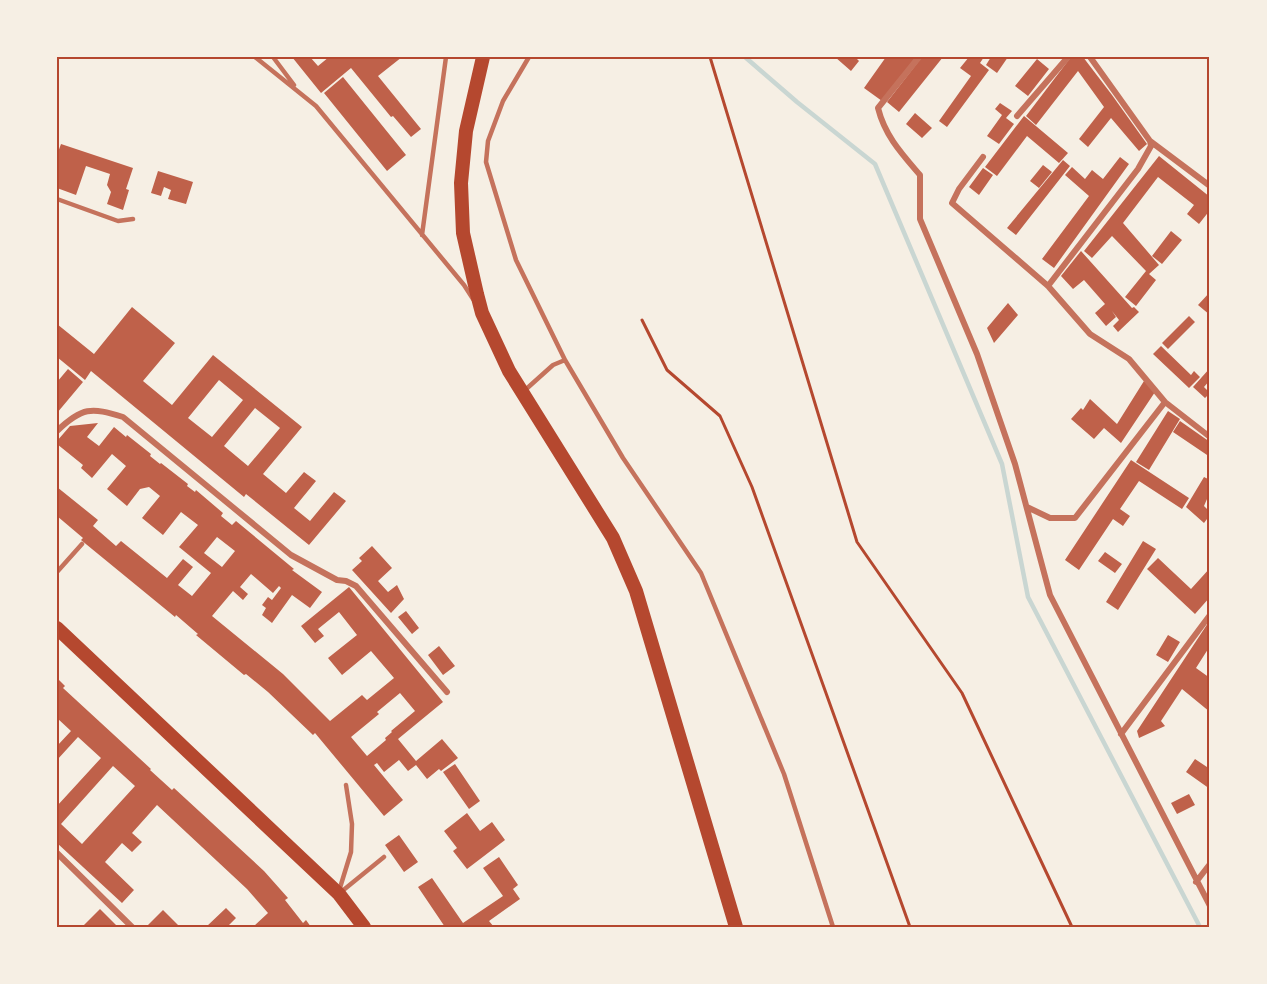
<svg xmlns="http://www.w3.org/2000/svg" width="1267" height="984" viewBox="0 0 1267 984" font-family="'Golos Text',sans-serif">
  <rect width="100%" height="100%" fill="#f6efe4"/>
  <g fill="none" stroke-linecap="round" stroke-linejoin="round">
    <path stroke="#c9d6d2" stroke-width="4.5" d="M745,57L797,102L875,164L1002,464L1028,597L1200,927"/>
  </g>
  <path fill="#bf614a" fill-rule="evenodd" d="M292,57H310L318,66L329,57H402L378,76L421,129L411,137L393,116L391,117L351,68L321,93Z
    M835,57H855L859,61L851,71Z
    M886,57H916L882,101L864,88Z
    M922,57H943L899,112L887,102Z
    M969,57H984L980,63L989,70L947,127L939,121L971,76L960,68Z
    M991,57H1008L997,73L986,65Z
    M1071,57H1083L1112,95L1147,144L1139,151L1111,118L1088,147L1079,139L1104,107L1078,71L1036,125L1026,116Z
    M1037,59L1049,69L1028,96L1015,86Z
    M343,77L406,155L387,171L324,93Z
    M1000,103L1012,111L1006,118L1014,124L999,144L987,136L1002,115L995,109Z
    M915,113L932,128L922,138L906,124Z
    M1024,116L1068,153L1059,163L1027,136L997,176L985,167Z
    M61,144L133,168L126,189L129,190L123,210L107,204L111,192L107,185L110,174L86,166L76,195L57,188V155Z
    M1159,156L1210,197V210L1199,224L1187,214L1194,205L1158,177L1123,223L1159,265L1149,274L1156,280L1136,306L1125,297L1146,271L1112,236L1092,258L1084,251Z
    M1120,157L1129,164L1054,268L1042,259L1089,196L1065,175L1072,167L1085,179L1092,170L1103,179Z
    M1063,160L1070,166L1016,235L1007,228Z
    M1043,165L1052,172L1039,188L1030,181Z
    M983,168L993,175L979,195L969,187Z
    M158,171L193,182L186,204L168,199L171,190L164,187L161,196L151,193Z
    M1171,231L1182,240L1162,264L1152,256Z
    M1081,251L1132,308L1134,307L1139,312L1118,332L1113,326L1119,320L1112,311L1116,317L1106,326L1095,313L1105,304L1084,280L1073,289L1061,276Z
    M1210,292V315L1198,305Z
    M1008,303L1018,315L994,343L987,328Z
    M132,307L175,343L143,381L172,405L213,355L302,427L263,474L286,493L304,472L316,481L294,508L310,521L334,492L346,501L309,545L246,494L244,497L91,371L85,380L57,357V324L94,354ZM219,380L243,400L212,437L188,418ZM255,408L280,428L248,466L224,446Z
    M1189,316L1195,322L1168,349L1162,343Z
    M1161,346L1191,375L1194,371L1200,377L1189,388L1153,354Z
    M1210,368V380L1204,387L1210,393L1205,398L1193,387Z
    M68,369L83,382L57,413V382Z
    M1144,381L1155,392L1121,443L1104,428L1094,439L1071,419L1081,408L1083,410L1090,399L1117,424Z
    M1168,411L1180,419L1149,470L1136,462Z
    M1180,421L1210,442V457L1173,432Z
    M98,423L87,437L99,446L114,427L126,437L127,435L151,454L150,456L160,464L161,463L188,484L187,486L195,492L196,490L223,513L221,516L232,525L236,521L294,569L292,570L322,592L310,608L292,595L272,623L262,615L266,608L262,605L268,597L272,600L281,588L279,586L273,593L251,574L240,587L248,594L243,600L233,591L212,616L283,674L330,721L362,695L367,700L394,678L371,651L342,675L328,658L357,635L339,612L318,629L324,636L315,643L301,626L349,587L443,702L398,739L416,761L442,739L458,758L441,771L439,769L427,779L416,765L408,771L399,760L384,772L377,763L374,765L403,800L384,816L315,733L313,735L268,692L246,674L244,675L196,635L198,634L176,615L175,617L81,540L83,538L57,516V487L98,520L93,526L116,546L121,541L167,578L183,559L193,567L178,585L192,596L211,573L179,547L198,525L181,512L163,535L142,518L160,496L149,487L140,489L127,506L107,489L126,466L112,454L92,478L81,468L83,465L57,444V441L70,426ZM217,537L235,551L222,567L204,553ZM400,693L415,711L391,731L392,732L385,738L386,740L367,756L351,737L379,714L377,712Z
    M1131,460L1189,498L1182,509L1139,481L1120,509L1130,516L1123,526L1113,519L1079,570L1065,560Z
    M1204,477L1210,480V492L1204,506L1210,512V515L1204,523L1186,507Z
    M1143,541L1156,549L1118,610L1106,602Z
    M372,546L392,568L378,581L388,592L397,585L404,599L391,613L352,570L362,561L359,558Z
    M1105,552L1122,564L1115,573L1098,561Z
    M1158,558L1191,589L1210,568V597L1195,614L1147,569Z
    M406,611L419,628L412,634L398,617Z
    M1210,620V646L1196,668L1210,678V712L1182,689L1161,721L1165,726L1139,738L1137,731Z
    M1168,635L1180,642L1168,662L1156,655Z
    M439,646L455,666L443,675L428,655Z
    M57,678L65,686L63,688L151,769L150,770L172,790L174,788L264,871L288,898L285,900L303,923L306,920L311,927H253L268,913L247,889L157,805L132,833L142,842L132,852L122,843L105,862L134,890L122,903L57,843V806L101,758L78,737L57,760V746L71,731L57,718ZM113,766L135,786L82,844L61,824Z
    M1195,759L1210,769V789L1186,772Z
    M455,764L480,801L469,809L443,772Z
    M1189,794L1195,805L1177,814L1171,803Z
    M467,813L480,831L492,822L505,840L467,869L453,851L457,848L444,831Z
    M399,835L418,862L404,872L385,845Z
    M499,857L518,885L513,889L520,899L489,921L494,927H445L418,887L432,878L463,923L503,896L483,868Z
    M226,908L236,918L227,927H206Z
    M100,909L118,927H82Z
    M163,910L180,927H146Z"/>
  <g fill="none" stroke-linecap="round" stroke-linejoin="round">
    <path stroke="#b5482f" stroke-width="3" d="M710,57L857,542L962,693L1072,927
      M642,320L667,370L720,416L752,487L910,927"/>
    <path stroke="#c5725c" stroke-width="4.5" d="M255,57L316,106L464,285L473,299
      M273,57L294,85
      M529,57L503,101L488,141L486,162L516,260L565,360
      M57,199L118,221L133,219
      M422,235L446,57
      M524,391L553,365L565,360L623,458L701,573L784,774L833,927
      M57,572L82,544
      M339,891L351,852L352,824L346,785
      M341,892L384,857"/>
    <path stroke="#c5725c" stroke-width="6" d="M919,57L878,108C885,136 902,154 920,175V219L977,354L1015,464L1050,595L1210,906
      M1017,116L1068,57
      M1150,141L1210,186
      M983,157L959,189L952,203L1048,286L1090,334L1129,359L1165,402L1210,437
      M1048,286L1138,169L1151,146L1150,141L1090,57
      M57,431C82,407 91,407 123,417L291,555L337,580L346,581L356,586L447,692
      M1027,507L1050,518H1075L1165,402
      M1121,734L1210,615
      M57,853L132,927
      M1196,882L1210,864"/>
    <path stroke="#b5482f" stroke-width="14" d="M483,57L466,131L461,183L463,233L477,294L482,313L509,371L613,538L636,591L736,927
      M57,628L339,894L364,927"/>
  </g>
  <rect width="1267" height="984" fill="none" stroke="#f6efe4" stroke-width="117"/>
  <rect x="58" y="58" width="1150" height="868" fill="none" stroke="#b5482f" stroke-width="2"/>
</svg>
